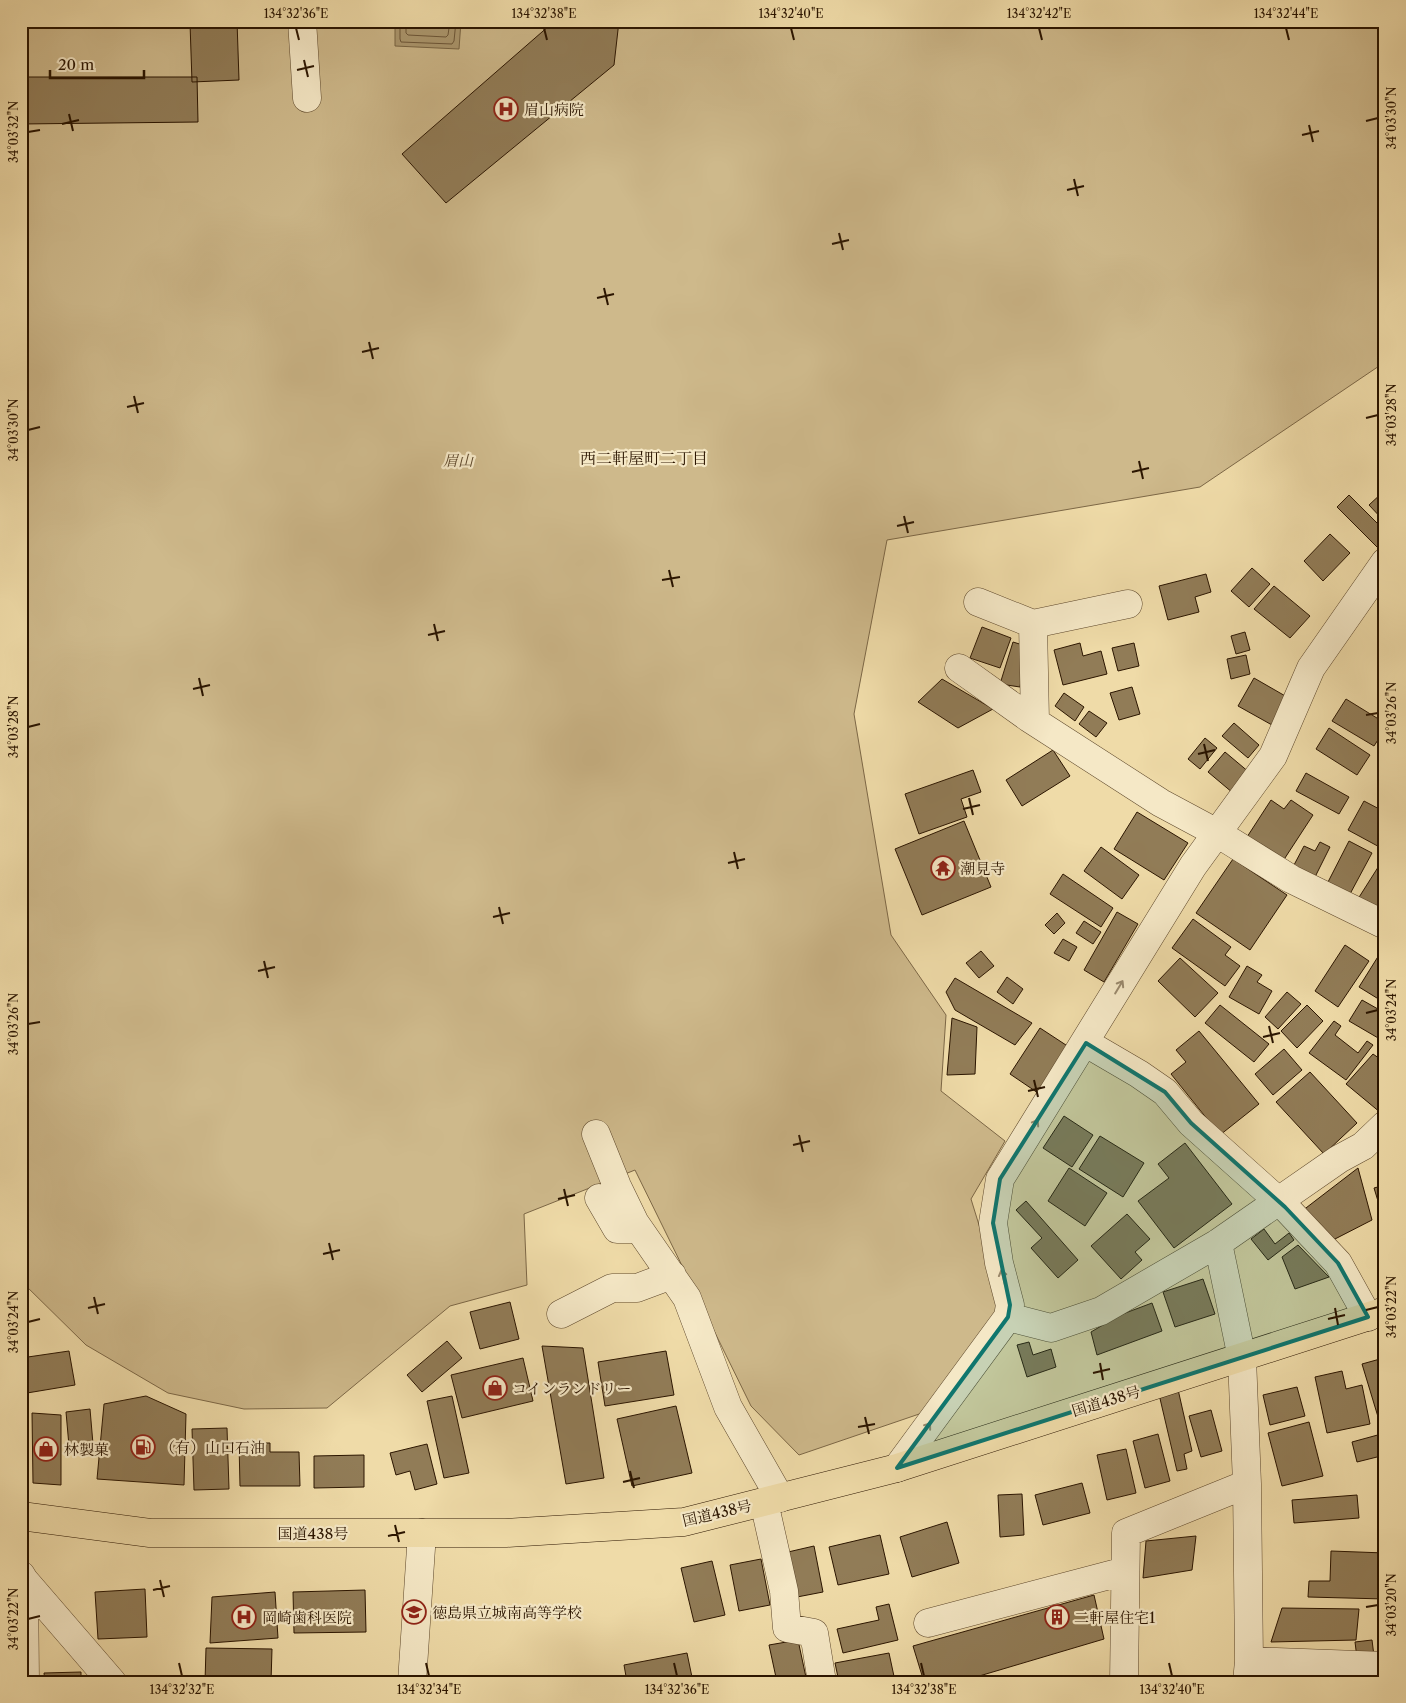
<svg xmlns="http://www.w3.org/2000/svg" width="1406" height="1703" viewBox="0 0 1406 1703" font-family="'Libre Caslon Text','Noto Serif JP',serif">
  <rect width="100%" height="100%" fill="#efdba8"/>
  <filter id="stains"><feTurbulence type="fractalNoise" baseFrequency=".004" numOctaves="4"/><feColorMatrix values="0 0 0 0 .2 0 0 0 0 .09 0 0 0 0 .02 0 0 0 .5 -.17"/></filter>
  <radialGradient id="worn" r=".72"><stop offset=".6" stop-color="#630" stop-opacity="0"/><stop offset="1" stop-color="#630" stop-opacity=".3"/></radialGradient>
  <path fill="#ceb98b" stroke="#7c6746" d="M21,21H1385V362L1200,487L887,540L854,714L891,935L946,1015L941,1091L1005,1141L971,1199L1003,1303L928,1411L799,1455L751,1406L635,1170L524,1214L527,1285L450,1306L327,1408L244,1409L168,1393L86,1345L21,1281Z"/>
  <path fill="#ac986f" stroke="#786443" d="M395,21H461L459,49L395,46Z"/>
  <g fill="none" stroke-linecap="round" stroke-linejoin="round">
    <path stroke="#6c5638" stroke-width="1" d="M400,21V39L401,42L452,44L454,41L456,21
      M406,21V33L408,35L446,37L448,35L450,21"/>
  </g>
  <path fill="#917c57" stroke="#2b1500" d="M21,21H237L239,80L192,82L190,23H21Z
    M550,21H619L614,65L446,203L402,154L550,25Z
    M21,77H197L198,122L21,124Z
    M1383,492L1385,494V522L1369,505Z
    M1349,495L1385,531V547L1381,551L1337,507Z
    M1330,534L1350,553L1323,581L1304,561Z
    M1252,568L1270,584L1249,607L1231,591Z
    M1206,574L1211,592L1195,597L1199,612L1168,620L1159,586Z
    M1274,586L1310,616L1290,638L1254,609Z
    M982,627L1011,638L1000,668L970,658Z
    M1245,632L1250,650L1236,654L1231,636Z
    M1013,642L1026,646L1020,687L1000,684Z
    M1080,643L1083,656L1101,651L1107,674L1063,685L1054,650Z
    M1134,643L1139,666L1118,671L1112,648Z
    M1246,655L1250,674L1231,679L1227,659Z
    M1254,678L1287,697L1272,725L1238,706Z
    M942,679L993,709L958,728L918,702Z
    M1132,687L1140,714L1119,720L1110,693Z
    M1064,693L1084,707L1075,721L1055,706Z
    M1346,699L1385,723V729L1374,746L1332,721Z
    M1089,711L1107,723L1096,737L1079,724Z
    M1234,723L1259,745L1248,758L1222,736Z
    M1329,728L1370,755L1357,775L1316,749Z
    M1205,738L1217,748L1200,769L1188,759Z
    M1053,750L1070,776L1022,806L1006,780Z
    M1225,752L1250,773L1233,793L1208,772Z
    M973,770L981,792L961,799L967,817L919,834L905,794Z
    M1306,773L1349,797L1339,814L1296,791Z
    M1271,800L1284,809L1291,800L1313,815L1283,861L1247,837Z
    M1364,801L1385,812V850L1348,830Z
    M1137,812L1188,843L1164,880L1114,849Z
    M964,821L991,887L922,915L895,849Z
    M1349,841L1372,853L1350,894L1328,882Z
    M1320,842L1330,847L1315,877L1294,865L1304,846L1315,851Z
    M1101,847L1139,875L1122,899L1084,871Z
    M1233,859L1287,895L1250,950L1196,913Z
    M1382,861L1385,862V896L1374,913L1356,902Z
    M1063,874L1113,908L1101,927L1050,894Z
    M1117,912L1138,924L1104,982L1084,970Z
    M1057,913L1065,923L1054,934L1045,925Z
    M1193,919L1231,947L1225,955L1240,966L1225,986L1172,948Z
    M1084,921L1101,932L1093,944L1076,933Z
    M1063,939L1077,947L1069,961L1054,953Z
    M1345,945L1369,961L1338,1007L1315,991Z
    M1384,947L1385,948V1003L1359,987Z
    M981,951L994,966L979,978L966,963Z
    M1180,958L1218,993L1195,1017L1158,981Z
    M1247,966L1262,975L1257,982L1272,991L1259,1014L1229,997Z
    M1007,977L1023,989L1013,1004L997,992Z
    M955,978L1032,1023L1015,1045L955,1010L946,992Z
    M1287,992L1301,1004L1278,1029L1265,1017Z
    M1362,1000L1385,1013V1042L1349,1021Z
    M1220,1005L1269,1044L1254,1062L1205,1023Z
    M1307,1005L1323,1021L1297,1048L1281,1031Z
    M952,1018L977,1027L975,1074L947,1075Z
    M1334,1021L1341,1026L1335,1035L1358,1053L1367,1041L1373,1045L1346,1080L1309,1053Z
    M1040,1028L1069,1047L1038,1093L1010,1074Z
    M1199,1031L1259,1104L1220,1135L1171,1074L1186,1062L1176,1050Z
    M1284,1049L1302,1070L1273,1095L1255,1074Z
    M1373,1054L1383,1061L1379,1065L1385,1069V1108L1381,1113L1346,1084Z
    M1310,1072L1357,1123L1324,1154L1276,1102Z
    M1064,1116L1093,1135L1072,1167L1043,1148Z
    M1100,1136L1144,1163L1123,1197L1079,1169Z
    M1185,1143L1232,1204L1174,1248L1138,1201L1169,1178L1158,1164Z
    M1069,1168L1107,1193L1085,1226L1048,1201Z
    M1358,1168L1372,1220L1333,1240L1302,1211Z
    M1385,1185V1224L1374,1188Z
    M1026,1201L1078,1260L1058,1278L1031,1248L1042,1238L1016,1210Z
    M1127,1214L1150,1239L1135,1252L1142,1260L1121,1279L1091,1246Z
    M1264,1229L1275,1244L1289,1233L1294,1240L1268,1260L1251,1239Z
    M1298,1245L1329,1277L1295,1289L1282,1257Z
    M1203,1279L1215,1314L1175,1327L1163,1292Z
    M21,1294H23L25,1340H21Z
    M510,1302L519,1339L480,1349L470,1312Z
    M1152,1303L1162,1331L1097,1355L1091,1332L1120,1315Z
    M447,1341L462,1358L422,1392L407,1375Z
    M1029,1342L1033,1355L1051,1349L1056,1367L1027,1377L1017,1345Z
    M542,1346L583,1348L604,1478L566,1484Z
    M69,1351L75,1385L21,1394V1358Z
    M666,1351L674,1395L605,1406L598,1362Z
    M523,1358L533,1401L462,1418L451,1375Z
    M1380,1359L1385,1377V1429L1382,1430L1362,1364Z
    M1342,1371L1346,1389L1362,1385L1370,1424L1327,1433L1315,1377Z
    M1177,1385L1192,1451L1184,1454L1187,1469L1177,1471L1158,1390Z
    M1297,1387L1305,1416L1270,1425L1263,1395Z
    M146,1396L186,1414L184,1485L97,1479L104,1404Z
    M452,1396L469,1473L444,1478L427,1401Z
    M676,1406L692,1473L632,1486L617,1419Z
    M90,1409L93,1444L69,1446L66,1412Z
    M1211,1410L1222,1451L1201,1457L1189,1416Z
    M21,1413H25L21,1481Z
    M32,1413L61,1415V1485L33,1483Z
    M1309,1422L1323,1476L1282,1486L1268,1433Z
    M227,1428L229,1489L194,1490L192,1429Z
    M1385,1433V1455L1357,1462L1352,1442Z
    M1158,1434L1170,1481L1145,1488L1133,1441Z
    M239,1443H270V1452H299L300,1486H240Z
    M427,1444L437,1484L415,1490L410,1471L396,1475L390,1453Z
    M1126,1449L1136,1493L1107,1500L1097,1455Z
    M364,1455V1487L314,1488V1456Z
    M1082,1483L1090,1513L1043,1525L1035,1495Z
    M1022,1494L1024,1535L1000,1537L998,1495Z
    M1357,1495L1359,1518L1294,1523L1292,1500Z
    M947,1522L959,1563L912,1577L900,1537Z
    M880,1535L889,1574L838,1585L829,1547Z
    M1196,1536L1192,1570L1143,1578L1146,1541Z
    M814,1546L823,1592L797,1597L788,1552Z
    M1331,1551L1385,1553V1599L1308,1597L1309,1581H1330Z
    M761,1559L770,1605L739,1611L730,1565Z
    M712,1561L725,1615L694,1622L681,1568Z
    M145,1589L147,1637L98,1639L95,1592Z
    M365,1590L366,1632L294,1633L293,1592Z
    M275,1592L278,1638L210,1643L212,1597Z
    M1094,1595L1104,1639L959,1682H924L913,1646Z
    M889,1604L898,1640L843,1653L837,1629L879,1620L876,1607Z
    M1282,1608L1359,1609L1356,1640L1271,1642Z
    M1381,1617H1385V1658H1381Z
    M798,1640L807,1682H777L769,1645Z
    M1372,1640L1374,1656L1357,1658L1355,1642Z
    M206,1648L272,1649L271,1682H205Z
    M687,1653L693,1682H627L624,1665Z
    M889,1653L895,1681L839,1682L835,1663Z
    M81,1672V1682H45L44,1673Z
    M605,1677L606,1682H566Z
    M1285,1680L1360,1681V1682H1285Z"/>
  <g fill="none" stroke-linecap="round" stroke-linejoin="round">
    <g stroke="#5c462a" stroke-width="29">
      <path id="minor" d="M302,21L307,98
        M978,602L1033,624
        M959,668L1029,718L1161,803L1217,833L1291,879L1385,925
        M1035,721L1033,624L1128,604
        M1086,1043L1139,1074L1165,1092L1191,1123L1285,1207L1338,1263L1368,1317
        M596,1134L617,1186L635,1223L687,1298L728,1407L780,1498
        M599,1198L617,1229H639
        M1218,1243L1242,1358L1247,1484L1249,1661L1247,1682
        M561,1314L612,1288H637L672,1275
        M1008,1317L1051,1328L1101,1311L1218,1243L1339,1159L1363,1146L1385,1125
        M897,1468L1008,1317L1010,1305L999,1263L993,1223L1000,1179L1193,866L1273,756L1311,668L1385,562
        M764,1502L784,1591L787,1628L814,1633L822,1682
        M21,1575L24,1580L112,1682
        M24,1580L25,1682
        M928,1623L1125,1571
        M1249,1661L1385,1666
        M412,1682L422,1533
        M1124,1682L1126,1533L1247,1484"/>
    </g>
    <g stroke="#2b1500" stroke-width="29">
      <path id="highway" d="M21,1516L150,1533H506L684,1522L897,1468L1385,1311"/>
    </g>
    <use href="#minor" stroke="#f5e8c6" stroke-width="28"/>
    <use href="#highway" stroke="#efdba8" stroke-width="28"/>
  </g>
  <defs><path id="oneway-shaft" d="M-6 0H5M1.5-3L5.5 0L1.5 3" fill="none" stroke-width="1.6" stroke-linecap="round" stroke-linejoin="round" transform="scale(1.25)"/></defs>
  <g stroke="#9a896d">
    <use href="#oneway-shaft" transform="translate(1119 987) rotate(-59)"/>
    <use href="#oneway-shaft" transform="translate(1034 1126) rotate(-58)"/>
    <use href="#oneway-shaft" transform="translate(1003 1277) rotate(-104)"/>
    <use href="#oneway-shaft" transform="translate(926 1429) rotate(-54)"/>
  </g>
  <path fill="#0f766e" fill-opacity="0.2" stroke="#0f766e" stroke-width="4" stroke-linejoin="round" d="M1086,1043L1165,1092L1191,1123L1285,1207L1338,1263L1368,1317L897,1468L1008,1317L1010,1305L993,1223L1000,1179Z"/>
  <path fill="none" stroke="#2b1500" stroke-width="2" d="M296,28L299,40M544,28L547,40M791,28L794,40M1039,28L1042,40M1286,28L1289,40M304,60L308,77M297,70L314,66M69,114L73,131M1366,121L1378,118M62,124L79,120M1309,125L1313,142M28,132L40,130M1302,135L1319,131M1074,179L1078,196M1067,190L1084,186M839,233L843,250M832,244L849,240M604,288L608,305M597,298L614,294M369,342L373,359M362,352L379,348M134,396L138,413M127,407L144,403M1366,418L1378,415M28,430L40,427M1139,461L1143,479M1132,472L1149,468M904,516L908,533M897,526L914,522M669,570L673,587M662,580L680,577M434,624L438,641M428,635L445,631M199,678L203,696M193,689L210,685M1366,715L1378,713M28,727L40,724M1204,744L1208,761M1198,754L1215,750M969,798L973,815M963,809L980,805M734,852L738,869M728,863L745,859M499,907L503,924M493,917L510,913M264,961L268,978M258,971L275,967M1366,1013L1378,1010M28,1024L40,1022M1269,1026L1273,1043M1263,1037L1280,1033M1034,1080L1038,1097M1028,1091L1045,1087M799,1135L803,1152M793,1145L810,1141M564,1189L568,1206M558,1199L575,1195M329,1243L333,1260M323,1254L340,1250M94,1297L98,1314M88,1308L105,1304M1335,1308L1338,1325M1366,1310L1378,1307M1328,1319L1345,1315M28,1322L40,1319M1100,1363L1103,1380M1093,1373L1110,1369M865,1417L869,1434M858,1427L875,1424M630,1471L634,1488M623,1482L640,1478M395,1525L399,1542M388,1536L405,1532M160,1580L164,1597M153,1590L170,1586M1366,1607L1378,1605M28,1619L40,1616M179,1663L182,1676M426,1663L429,1676M674,1663L677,1676M921,1663L924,1676M1169,1663L1172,1676"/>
  <defs>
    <g id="hospital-ring" transform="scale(1.25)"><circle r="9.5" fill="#f5e8c6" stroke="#8f2418" stroke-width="1.5"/><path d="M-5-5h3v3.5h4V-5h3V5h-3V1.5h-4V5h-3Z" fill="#8f2418"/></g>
    <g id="temple-ring" transform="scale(1.25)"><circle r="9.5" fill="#f5e8c6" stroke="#8f2418" stroke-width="1.5"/><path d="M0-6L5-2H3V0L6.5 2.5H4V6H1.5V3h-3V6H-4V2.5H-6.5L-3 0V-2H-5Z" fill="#8f2418"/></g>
    <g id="shop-ring" transform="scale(1.25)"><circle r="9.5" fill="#f5e8c6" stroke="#8f2418" stroke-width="1.5"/><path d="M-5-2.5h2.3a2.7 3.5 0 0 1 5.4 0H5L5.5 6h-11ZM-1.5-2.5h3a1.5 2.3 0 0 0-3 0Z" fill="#8f2418"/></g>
    <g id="fuel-ring" transform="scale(1.25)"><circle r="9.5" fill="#f5e8c6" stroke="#8f2418" stroke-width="1.5"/><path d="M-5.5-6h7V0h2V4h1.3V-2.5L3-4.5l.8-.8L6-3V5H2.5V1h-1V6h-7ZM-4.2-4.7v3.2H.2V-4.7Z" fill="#8f2418"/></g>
    <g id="school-ring" transform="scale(1.25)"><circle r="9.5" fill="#f5e8c6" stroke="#8f2418" stroke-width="1.5"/><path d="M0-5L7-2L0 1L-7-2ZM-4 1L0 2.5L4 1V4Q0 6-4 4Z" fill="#8f2418"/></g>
    <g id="building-ring" transform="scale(1.25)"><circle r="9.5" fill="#f5e8c6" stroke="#8f2418" stroke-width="1.5"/><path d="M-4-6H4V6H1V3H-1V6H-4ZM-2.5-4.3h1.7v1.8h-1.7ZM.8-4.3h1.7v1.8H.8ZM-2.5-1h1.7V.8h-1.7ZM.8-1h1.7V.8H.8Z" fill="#8f2418"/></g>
  </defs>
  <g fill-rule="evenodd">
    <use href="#hospital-ring" x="506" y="109"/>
    <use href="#temple-ring" x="943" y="868"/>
    <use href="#shop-ring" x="495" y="1388"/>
    <use href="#fuel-ring" x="143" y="1447"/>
    <use href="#shop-ring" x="46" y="1449"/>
    <use href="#school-ring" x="414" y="1612"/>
    <use href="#hospital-ring" x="244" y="1617"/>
    <use href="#building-ring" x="1057" y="1617"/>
  </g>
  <g text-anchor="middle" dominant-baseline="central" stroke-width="4.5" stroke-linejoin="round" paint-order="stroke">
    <g font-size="15" fill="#2b1500" stroke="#f5e8c6" text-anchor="start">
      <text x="524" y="109">眉山病院</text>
      <text x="960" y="868">潮見寺</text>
      <text x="512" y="1388">コインランドリー</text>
      <text x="160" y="1447">（有）山口石油</text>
      <text x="64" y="1449">林製菓</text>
      <text x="432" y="1612">徳島県立城南高等学校</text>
      <text x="262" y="1617">岡崎歯科医院</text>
      <text x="1074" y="1617">二軒屋住宅1</text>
    </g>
    <g font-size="15" font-style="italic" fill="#5c462a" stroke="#f5e8c6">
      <text x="458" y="460">眉山</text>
    </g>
    <g font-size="15" fill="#2b1500" stroke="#f5e8c6">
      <text transform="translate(1106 1401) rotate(-17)">国道438号</text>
      <text transform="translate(717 1513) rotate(-13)">国道438号</text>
      <text x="313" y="1533">国道438号</text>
    </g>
    <g font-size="16" fill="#2b1500" stroke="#f5e8c6">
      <text x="644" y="458">西二軒屋町二丁目</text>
    </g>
  </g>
  <rect width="1406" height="1703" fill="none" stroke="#efdba8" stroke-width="55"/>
  <path d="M50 70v8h94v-8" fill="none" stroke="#2b1500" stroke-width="2.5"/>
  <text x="58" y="70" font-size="15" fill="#2b1500" stroke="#f5e8c6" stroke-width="4" paint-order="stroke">20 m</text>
  <rect x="28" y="28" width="1350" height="1648" fill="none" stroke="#2b1500" stroke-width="2"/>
  <g font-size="12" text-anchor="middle" fill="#2b1500">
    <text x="296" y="18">134°32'36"E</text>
    <text x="544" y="18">134°32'38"E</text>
    <text x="791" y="18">134°32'40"E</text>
    <text x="1039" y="18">134°32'42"E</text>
    <text x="1286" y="18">134°32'44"E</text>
    <text transform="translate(1392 118) rotate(-90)" y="4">34°03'30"N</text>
    <text transform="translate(14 132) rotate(-90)" y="4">34°03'32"N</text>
    <text transform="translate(1392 415) rotate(-90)" y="4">34°03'28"N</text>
    <text transform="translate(14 430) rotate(-90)" y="4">34°03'30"N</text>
    <text transform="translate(1392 713) rotate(-90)" y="4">34°03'26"N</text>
    <text transform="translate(14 727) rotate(-90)" y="4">34°03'28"N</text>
    <text transform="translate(1392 1010) rotate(-90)" y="4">34°03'24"N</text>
    <text transform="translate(14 1024) rotate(-90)" y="4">34°03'26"N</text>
    <text transform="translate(1392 1307) rotate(-90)" y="4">34°03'22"N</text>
    <text transform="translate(14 1322) rotate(-90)" y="4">34°03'24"N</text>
    <text transform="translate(1392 1605) rotate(-90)" y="4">34°03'20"N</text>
    <text transform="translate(14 1619) rotate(-90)" y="4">34°03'22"N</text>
    <text x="182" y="1694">134°32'32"E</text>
    <text x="429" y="1694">134°32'34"E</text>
    <text x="677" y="1694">134°32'36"E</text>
    <text x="924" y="1694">134°32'38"E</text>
    <text x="1172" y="1694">134°32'40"E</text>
  </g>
  <rect width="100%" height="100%" filter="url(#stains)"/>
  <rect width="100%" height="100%" fill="url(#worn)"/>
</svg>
